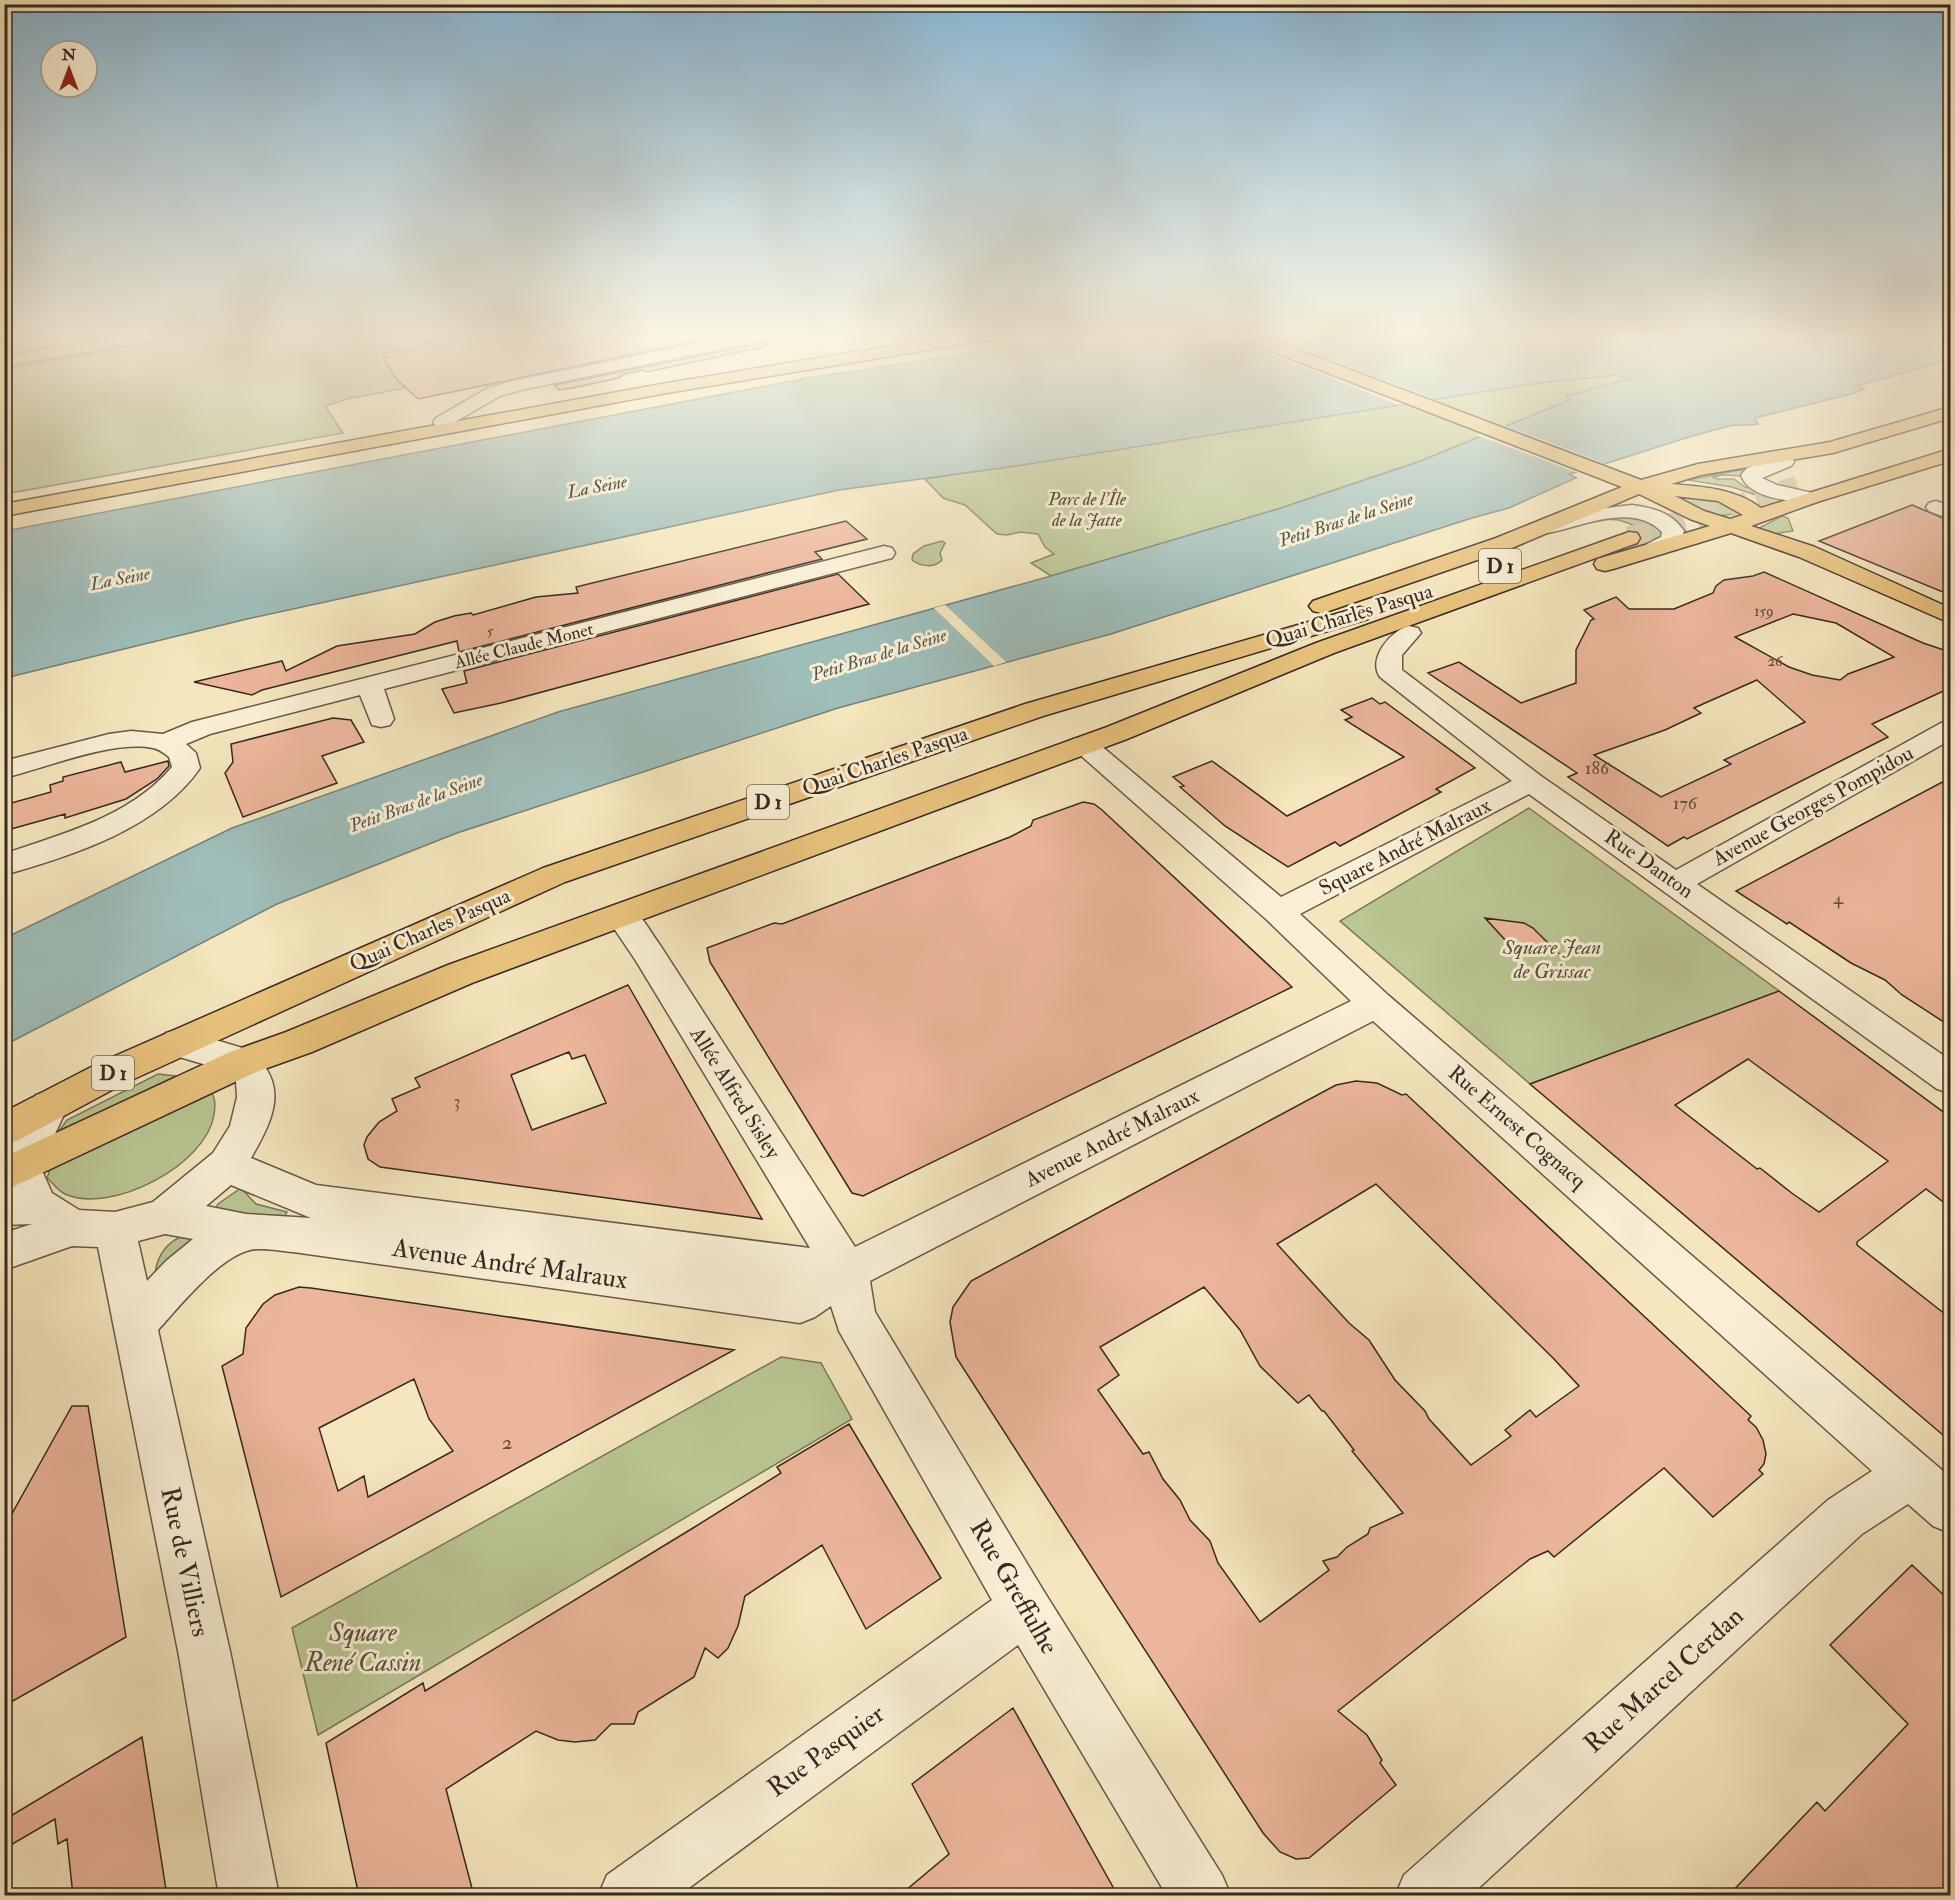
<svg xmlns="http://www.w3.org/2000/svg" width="1955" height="1900" viewBox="0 0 1955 1900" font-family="'IM FELL Double Pica',serif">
  <rect width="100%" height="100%" fill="#f5e6bd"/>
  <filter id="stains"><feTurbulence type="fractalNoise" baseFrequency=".00333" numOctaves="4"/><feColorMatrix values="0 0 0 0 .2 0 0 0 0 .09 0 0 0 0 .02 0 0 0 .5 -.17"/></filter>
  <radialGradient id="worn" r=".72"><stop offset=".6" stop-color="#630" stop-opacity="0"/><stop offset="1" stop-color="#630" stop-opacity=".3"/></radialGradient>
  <path fill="#bac693" stroke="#78785b" stroke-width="1.5" d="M28,334H63V337L134,334L5,356V349L23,344L25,337Z
    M213,334H437L458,360L477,374L347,399L325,406L343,433L5,494V369Z
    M1615,375L1628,377L1629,380L1567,396L1570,399L1565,402L1418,462L1278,509L1051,576L1031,563L1054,554L1045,547L1038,534L1020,532L1007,535L997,534L965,505L943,498L925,479L1538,383Z
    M1740,470L1743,471L1742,476L1723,475L1713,477L1718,479H1734L1745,487L1760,489L1788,499L1774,505L1756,495L1732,487L1688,480Z
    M1678,497H1712L1738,510L1736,513C1715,520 1694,510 1678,497Z
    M1617,514L1655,521L1664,535L1650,541L1639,527L1619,520L1603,519Z
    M1782,516L1788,518L1793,531L1767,535L1757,529Z
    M942,541L945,543L940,553L942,560C935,568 921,567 912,560L913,554L924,546Z
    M1529,808L1779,991L1530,1084L1340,921Z
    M158,1074L176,1076L59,1131L67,1120Z
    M212,1093C216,1100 215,1107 214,1115C206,1165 111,1215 65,1194C58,1191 53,1183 47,1178L51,1167Z
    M241,1188L256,1204L287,1212L283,1220L216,1208L218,1204Z
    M185,1235L218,1237L155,1275C156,1257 167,1241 185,1235Z
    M781,1357L821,1363L852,1419L318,1735L292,1628Z"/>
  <path fill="#9fbdb9" stroke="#75827d" stroke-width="1.5" d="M1101,334H1950V360L1857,386L1864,389L1855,393L1755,418L1758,424C1748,426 1739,424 1730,426C1675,439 1623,460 1569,474L1576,478L1509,508L1472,518L1111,634L838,708L457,833L277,904L5,1045V938L232,828L558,712L1051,576L1278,509L1418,462L1565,402L1569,399L1566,396L1630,379L1616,375L1538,383L1009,467L839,490L247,619L5,678V531L808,378Z"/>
  <path fill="#f5e6bd" d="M1218,334H1264L1435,399L1399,405Z
    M1502,425L1552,443L1610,466L1581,474L1476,435Z
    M945,605L1006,662L994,666L934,608Z"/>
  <path fill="#ecb69b" stroke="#372923" stroke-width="1.5" fill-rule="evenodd" d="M447,334H731L418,399L396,379L383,358L387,357L384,353L420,348V344L454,341Z
    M768,342V346L647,372L644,370L624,374L619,378L572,388L559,390L554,385Z
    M1912,505L1950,521V595L1819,541Z
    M846,521L867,539L815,552L822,559L459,652L457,641L262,690L252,695L194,682L282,661L286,671L337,646L415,634L435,622L454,616L471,613L473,615L536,597L578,593L576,587Z
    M1764,572L1923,643L1950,652V688L1872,724L1888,737L1687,839L1684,837L1668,846L1568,777L1577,773L1428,673L1459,662L1521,703L1576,683V650L1591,620L1594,619L1584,610L1616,597L1629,609H1674L1713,593L1716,586L1724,580L1753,576ZM1793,614L1836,623L1894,657L1848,674L1840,680L1812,675L1789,667L1735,637ZM1757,680L1805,722L1724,760L1731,764L1661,797L1594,755L1665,730L1701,713L1694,708Z
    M838,574L869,604L501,703L454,713L442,689L467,683L464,671Z
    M1372,698L1380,704L1385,702L1475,768L1436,789L1441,792L1340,846L1335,842L1288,867L1225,826L1180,787L1184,786L1173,777L1212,761L1287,816L1404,757L1345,720L1352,717L1341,710Z
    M333,718L351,720L364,742L322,756L337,783L243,817L225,773L233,762L231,744Z
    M168,761L169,766L157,779L126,799L65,818V814L4,831V805L51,792L50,785L63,781V777L121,762L125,772Z
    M1950,778V1026L1902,995L1885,980L1851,963L1789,922L1787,924L1736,891Z
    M1083,802L1094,804L1102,810L1292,987L863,1196L852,1193L710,962L707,948L774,923L782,924L1010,837L1031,826L1033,820Z
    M1485,918L1524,923L1533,928L1558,953L1518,947L1508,943Z
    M628,985L762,1219L380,1167L368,1159L364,1145L367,1137L379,1122L397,1111L392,1099L420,1087L415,1078ZM569,1052L572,1059L585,1055L606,1103L532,1130L511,1075Z
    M1779,991L1950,1117V1207L1926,1189L1857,1242V1245L1950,1318V1441L1530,1084ZM1748,1059L1888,1161L1819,1212L1793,1194L1760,1168L1757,1169L1675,1105Z
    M1356,1081L1377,1083L1402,1095L1406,1094L1751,1416L1748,1420L1756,1427L1763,1440L1766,1454L1764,1464L1759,1470L1763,1474L1713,1517L1664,1468L1554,1557L1548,1551L1530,1559L1338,1711L1367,1735L1382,1760L1380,1763L1396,1785L1309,1858L1296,1859L1280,1852L1263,1833L956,1357L950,1322L953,1307L971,1281L1336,1085ZM1376,1184L1553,1358L1579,1386L1536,1417L1530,1410L1505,1430L1511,1436L1471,1465L1429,1419L1425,1411L1395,1380L1369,1340L1349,1323L1277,1244ZM1204,1287L1240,1330L1260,1366L1298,1403L1309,1395L1322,1411H1324L1354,1450L1352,1451L1403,1513L1370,1528L1368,1534L1347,1547L1337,1557L1323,1561L1329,1570L1260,1622L1218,1563L1210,1541L1190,1520L1180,1500L1163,1479L1149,1452L1143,1454L1098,1390L1119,1375L1100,1347Z
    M299,1287L311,1288L734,1350L281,1597L222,1366L243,1354L246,1328L263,1304L275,1295ZM414,1379L429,1419L453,1451L368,1497L364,1476L338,1491L319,1428Z
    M72,1406H88L126,1637L4,1706V1528Z
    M849,1424L941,1578L866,1629L822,1545L745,1596L738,1626L728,1648L718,1658L705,1648L694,1677L638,1712L634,1724H611L595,1740L575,1742L558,1740L536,1731L446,1789L474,1896H359L326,1743L423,1683L425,1691L693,1528L781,1473L777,1467Z
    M1912,1565L1950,1601V1896H1728L1817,1802L1825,1811L1908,1724L1830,1645Z
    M1013,1708L1118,1896H899L949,1854L912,1784Z
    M142,1737L167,1896H73L67,1839L58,1844L55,1819L4,1849V1820Z"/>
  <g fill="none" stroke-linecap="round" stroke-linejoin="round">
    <path stroke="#cfc09e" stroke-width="18" stroke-dasharray="18 9" stroke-linecap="butt" d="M1730,506L1797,485"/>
    <path stroke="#cfc09e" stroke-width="23" stroke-dasharray="23 12" stroke-linecap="butt" d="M1629,538L1735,505"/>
    <g stroke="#66584a" stroke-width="3">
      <path id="minor" d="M744,334H777L769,339L521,390L500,396L448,426H436L433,422L436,418L488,388L512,381Z
        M1783,450L1790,452L1794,462L1791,466L1762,478L1777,485L1817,494L1820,498L1817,502L1810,504C1789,500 1749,499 1741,475L1747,468L1774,459L1776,452Z
        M1936,501L1950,506V519L1929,511L1926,507L1929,503Z
        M1632,505C1653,508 1671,512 1684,531L1679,545C1668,551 1660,557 1647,554L1644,549L1647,544L1661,537L1662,532C1633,502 1583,526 1548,533L1541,531L1537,527L1541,523L1597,509Z
        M884,546L892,548L895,553L892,558L384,689L394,719L390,725L381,727L372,725L360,695L210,734L186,744L196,753L200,768C159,828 72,856 4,875V854C64,833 130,817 172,767L169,757C164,753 159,749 153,748C111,740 46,768 4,778V761L109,734L131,731L163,734L192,722Z
        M1409,626L1418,628L1421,633L1402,655V670L1541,776L1676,870L1941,723L1950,721V740L1697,884L1950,1060V1093L1937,1089L1529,794L1300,914L1388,995L1950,1477V1533L1933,1526L1908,1504L1862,1534L1470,1896H1395L1404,1875L1828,1500L1872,1471L1373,1021L870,1281L875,1312L1043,1590L1222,1875L1231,1896H1167L1018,1645L678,1896H598L607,1875L992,1600L839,1331L831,1306L815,1317L800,1323L293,1252C280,1251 263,1247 250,1250C219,1257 179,1307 158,1330L231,1656L279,1896H219L179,1656L98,1247L72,1246L4,1270V1233L32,1224L4,1225V1191L11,1190L4,1176V1158L36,1095L49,1091L62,1095L68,1106L40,1166L52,1193L79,1210L115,1212L153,1202L213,1153L230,1126L237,1097L236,1082L230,1072L166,1053L161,1043L166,1033L179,1029L256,1052C261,1061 269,1071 272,1081C281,1107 263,1137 251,1158L316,1185L810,1248L636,961L605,915L610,907C637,900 645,925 660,945L855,1247L1351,1001L1267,920L1069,745L1073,739L1083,737L1093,739L1281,897L1512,781L1380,677C1367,659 1391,630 1409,626ZM231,1185L311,1218L246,1214L206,1206ZM165,1234L193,1239L166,1261L147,1281L138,1241Z"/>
    </g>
    <g stroke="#372923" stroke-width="3">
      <path id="major" d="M135,334H174L166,339L4,366V356Z
        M964,334H1003L995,339L661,394L4,516V504L661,384Z
        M1233,334H1256L1641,480L1698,464L1830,442L1950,407V418L1833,453L1701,475L1671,484C1704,487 1734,488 1761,508L1950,449V461L1817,502L1751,526L1815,547L1950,608V623L1799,557L1731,533L1613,569L1605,571L1597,569L1594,564L1597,559L1710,526L1690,519L1639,494L1512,548L1329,611L1321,613L1313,611L1309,606L1313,601L1496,538L1622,487L1235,337ZM1675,496L1718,501L1743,515L1730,519L1704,511Z
        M1629,532L1637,533L1640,538L1637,543L1334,653L1127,739L472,983L312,1052L256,1072L4,1191V1157L230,1052L286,1032L448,965L1107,727L1316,643Z
        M1360,607L1368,609L1372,614L1368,619L1043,716L565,882L125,1083L17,1141L4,1145V1112L99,1063L543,868L1025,704Z"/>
    </g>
    <use href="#minor" fill="#f8efd4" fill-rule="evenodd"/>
    <use href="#major" fill="#eac37e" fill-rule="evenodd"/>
  </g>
  <linearGradient id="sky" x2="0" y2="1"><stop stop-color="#8bb8d5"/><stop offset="0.56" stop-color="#faf4e1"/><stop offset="1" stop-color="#faf4e1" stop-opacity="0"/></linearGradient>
  <rect width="1955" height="600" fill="url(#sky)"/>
  <g text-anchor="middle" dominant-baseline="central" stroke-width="6" stroke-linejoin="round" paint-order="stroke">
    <g font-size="15" fill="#644c41">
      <text x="1764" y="611">159</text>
      <text x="490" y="631">5</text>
      <text x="1775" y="661">26</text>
    </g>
    <g font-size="18" font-style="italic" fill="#565550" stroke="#f8efd4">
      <text transform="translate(597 487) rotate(-11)">La Seine</text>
      <text transform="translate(1346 520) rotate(-18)">Petit Bras de la Seine</text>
      <text transform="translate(120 579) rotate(-11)">La Seine</text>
      <text transform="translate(879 655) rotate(-17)">Petit Bras de la Seine</text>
      <text transform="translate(416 803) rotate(-20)">Petit Bras de la Seine</text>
    </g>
    <g font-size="18" font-style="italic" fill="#58503f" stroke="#f8efd4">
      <text x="1087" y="499">Parc de l'Île<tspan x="1087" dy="21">de la Jatte</tspan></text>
    </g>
    <g font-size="18" fill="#372923" stroke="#f8efd4">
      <text transform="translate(524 646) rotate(-14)">Allée Claude Monet</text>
    </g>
    <g font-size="18" fill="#644c41">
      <text x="1597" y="768">186</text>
      <text x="1685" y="803">176</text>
      <text x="1838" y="898">4</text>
      <text x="457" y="1101">3</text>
    </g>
    <g fill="#f8efd4" stroke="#716458" stroke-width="1.5">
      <rect x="1479" y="549" width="42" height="34" rx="4.5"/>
      <rect x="747" y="785" width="42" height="34" rx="4.5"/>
      <rect x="92" y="1056" width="42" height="34" rx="4.5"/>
    </g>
    <g font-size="20" font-weight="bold" fill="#372923">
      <text x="1500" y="566">D 1</text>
      <text x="768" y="802">D 1</text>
      <text x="113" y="1073">D 1</text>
    </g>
    <g font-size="21" fill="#372923" stroke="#f8efd4">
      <text transform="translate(1349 616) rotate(-17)">Quai Charles Pasqua</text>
      <text transform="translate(885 761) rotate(-19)">Quai Charles Pasqua</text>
      <text transform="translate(1813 806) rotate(-29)">Avenue Georges Pompidou</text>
      <text transform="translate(1405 847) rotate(-27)">Square André Malraux</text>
      <text transform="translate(1649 864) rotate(35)">Rue Danton</text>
      <text transform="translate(430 930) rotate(-24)">Quai Charles Pasqua</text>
      <text transform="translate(735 1093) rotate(58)">Allée Alfred Sisley</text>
      <text transform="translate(1517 1127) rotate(41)">Rue Ernest Cognacq</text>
      <text transform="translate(1112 1138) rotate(-27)">Avenue André Malraux</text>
    </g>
    <g font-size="21" font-style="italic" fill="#58503f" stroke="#f8efd4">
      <text x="1552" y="947">Square Jean<tspan x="1552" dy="24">de Grissac</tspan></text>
    </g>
    <g font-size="21" fill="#644c41">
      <text x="507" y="1442">2</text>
    </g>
    <g font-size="26" fill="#372923" stroke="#f8efd4">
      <text transform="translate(510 1264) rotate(8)">Avenue André Malraux</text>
      <text transform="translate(185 1562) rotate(78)">Rue de Villiers</text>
      <text transform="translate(1014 1587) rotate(60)">Rue Greffulhe</text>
      <text transform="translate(1664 1680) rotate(-42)">Rue Marcel Cerdan</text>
      <text transform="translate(826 1751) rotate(-36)">Rue Pasquier</text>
    </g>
    <g font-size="26" font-style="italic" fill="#58503f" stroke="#f8efd4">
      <text x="363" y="1633">Square<tspan x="363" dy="30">René Cassin</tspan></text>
    </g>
  </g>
  <rect width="1955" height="1900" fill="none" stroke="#f5e6bd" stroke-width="24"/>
  <rect x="6" y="6" width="1943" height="1888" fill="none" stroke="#372923" stroke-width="3"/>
  <rect x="12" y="12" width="1931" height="1876" fill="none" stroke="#372923" stroke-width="1.5"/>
  <g transform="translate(69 69)"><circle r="28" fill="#f8efd4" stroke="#aba08d" stroke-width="1.5"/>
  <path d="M0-4.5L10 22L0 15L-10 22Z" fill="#8f2418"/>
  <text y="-9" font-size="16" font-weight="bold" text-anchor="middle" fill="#372923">N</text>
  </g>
  <rect width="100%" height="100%" filter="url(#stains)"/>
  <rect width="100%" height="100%" fill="url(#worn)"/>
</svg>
